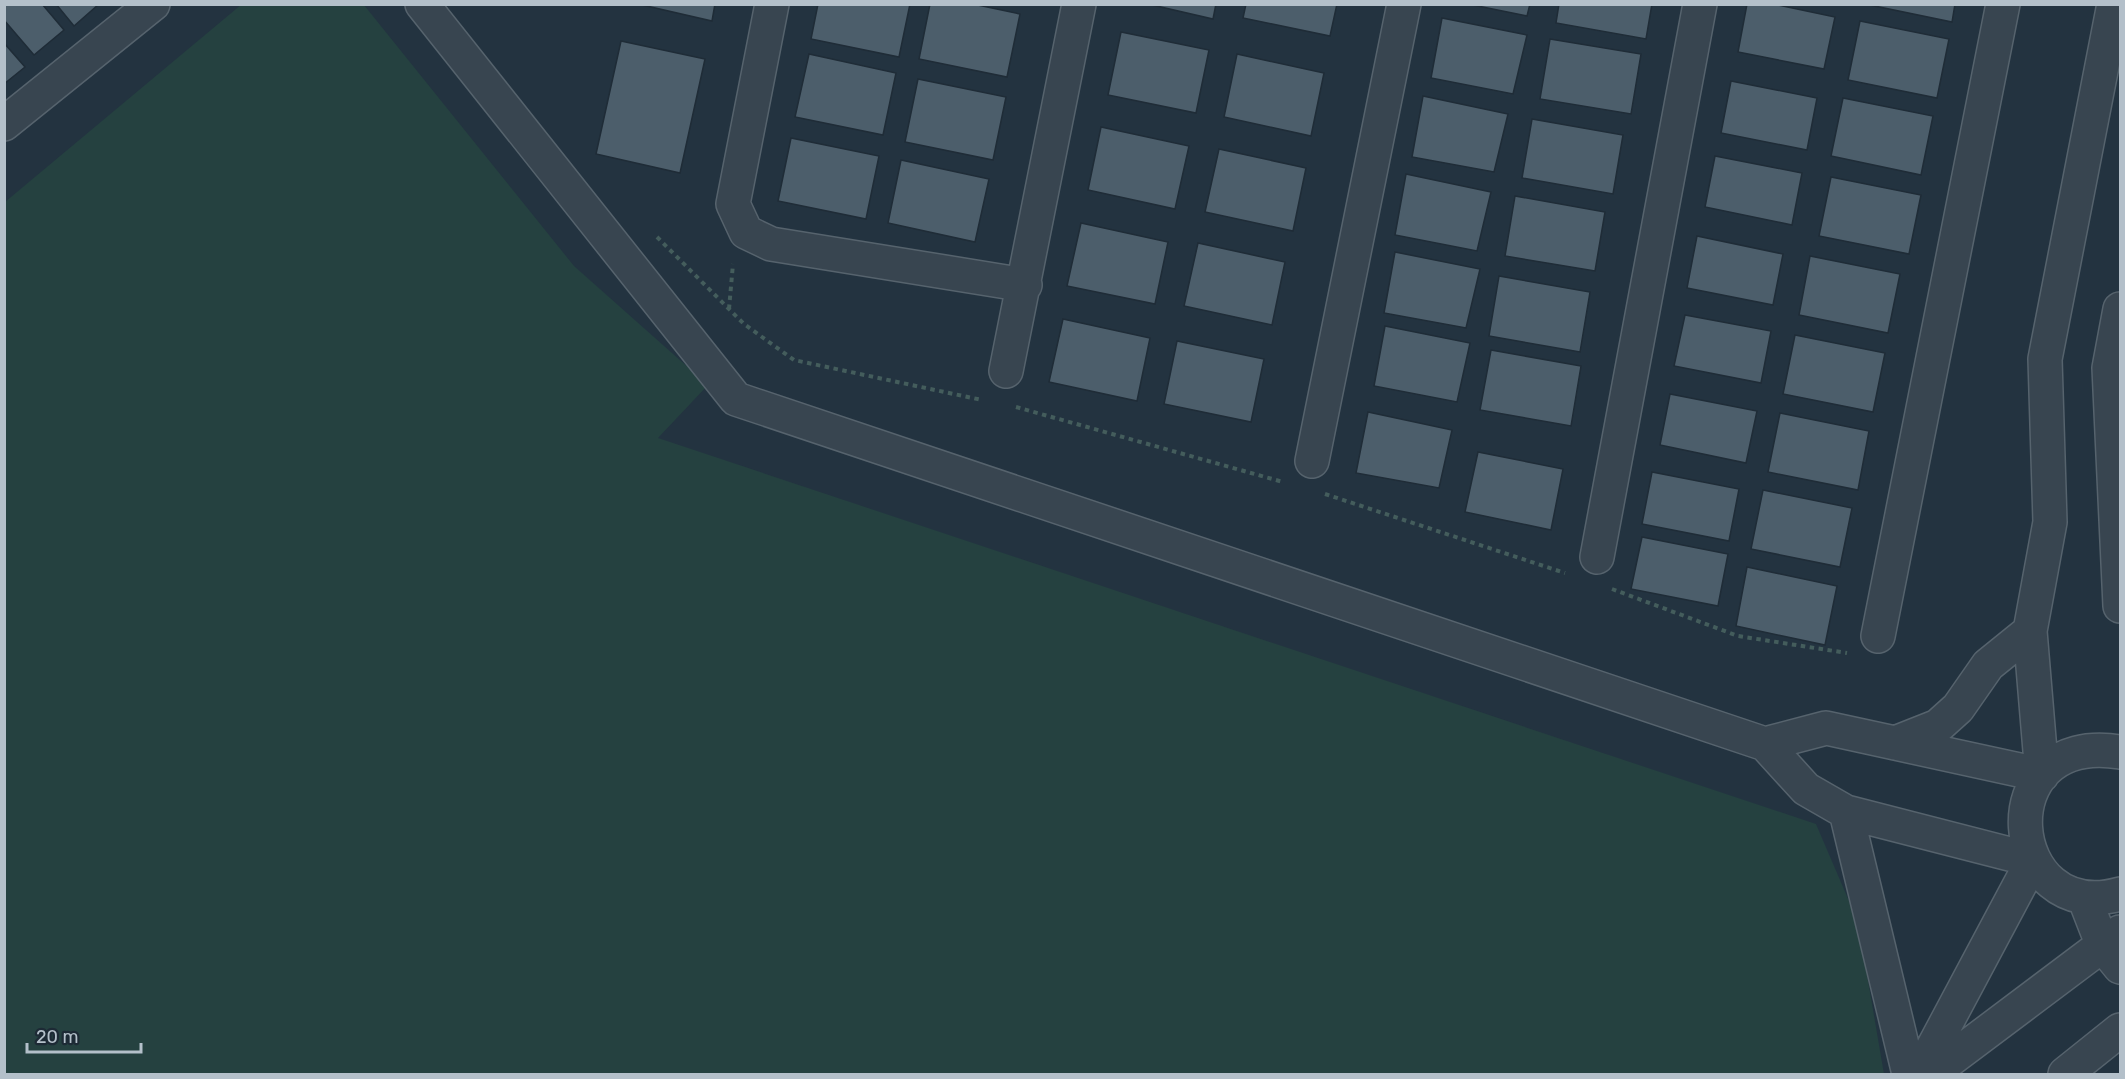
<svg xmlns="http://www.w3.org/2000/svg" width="2125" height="1079" viewBox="0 0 2125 1079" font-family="Rubik,sans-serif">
  <rect width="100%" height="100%" fill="#233340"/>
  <path fill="#254140" d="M242,4L364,5L574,266L708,385L658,438L1816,824L1858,922L1884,1074H5V202Z"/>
  <path fill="#4c5e6b" stroke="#1f2c37" stroke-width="1.5" d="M4,4H42L64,30L34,55L4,20Z
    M56,4H99L74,26Z
    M638,4H715L712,21Z
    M818,4H910L899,57L811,39Z
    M930,4H973L1020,14L1007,77L919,59Z
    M1148,4H1216L1213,19Z
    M1246,4H1337L1330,36L1243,18Z
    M1468,4H1530L1527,16Z
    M1559,4H1652L1646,39L1556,23Z
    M1747,4H1773L1835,17L1824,69L1738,52Z
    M1865,4H1955L1952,22Z
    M1442,18L1527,35L1513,94L1431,78Z
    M1860,21L1949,39L1937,98L1848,80Z
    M1121,32L1209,50L1196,113L1108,95Z
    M1550,39L1641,54L1631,114L1540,99Z
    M621,41L705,59L680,173L596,154Z
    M4,43L25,67L4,84Z
    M809,54L896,73L883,135L795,117Z
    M1237,54L1324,73L1311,136L1224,117Z
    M918,79L1006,97L993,160L905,142Z
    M1731,81L1817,98L1807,150L1721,133Z
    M1423,96L1508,114L1494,172L1412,157Z
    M1843,98L1933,116L1921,175L1831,156Z
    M1532,119L1623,135L1613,194L1522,178Z
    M1101,127L1189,146L1175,209L1088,190Z
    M791,138L879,156L866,219L778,201Z
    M1219,149L1306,168L1293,231L1205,212Z
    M1715,156L1802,173L1792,225L1705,207Z
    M901,160L989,179L975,242L888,223Z
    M1406,174L1491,192L1477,251L1395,235Z
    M1831,177L1921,195L1909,254L1819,236Z
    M1515,196L1605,212L1595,271L1505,256Z
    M1081,223L1168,242L1155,304L1067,286Z
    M1697,236L1783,254L1773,305L1687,288Z
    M1198,243L1285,262L1272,325L1184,306Z
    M1395,252L1480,269L1466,328L1384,313Z
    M1810,256L1900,274L1888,333L1799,315Z
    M1499,276L1590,292L1580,352L1489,336Z
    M1685,315L1771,331L1761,383L1674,366Z
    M1063,319L1150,338L1137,401L1049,382Z
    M1385,326L1470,343L1457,402L1374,386Z
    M1795,335L1885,353L1873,412L1783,394Z
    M1177,341L1264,359L1251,422L1164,404Z
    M1491,350L1581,366L1571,426L1480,410Z
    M1670,394L1757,411L1746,463L1660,445Z
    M1368,412L1452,430L1439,488L1356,473Z
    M1780,413L1869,431L1858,490L1768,472Z
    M1478,452L1563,469L1551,530L1465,512Z
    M1652,472L1739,489L1729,541L1642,524Z
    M1763,490L1852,508L1840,567L1751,549Z
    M1642,537L1728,554L1718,606L1631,589Z
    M1747,567L1837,586L1825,645L1736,626Z"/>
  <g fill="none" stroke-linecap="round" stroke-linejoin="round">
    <g stroke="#56636d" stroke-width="36">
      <path id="minor" d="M422,4L736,399L1765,744L1806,789L1846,812L2033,860L1919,1074
        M772,4L733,204L746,232L771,244L1025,285
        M4,124L153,4
        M2120,309L2109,368L2120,606
        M1006,371L1079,4
        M1312,461L1404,4
        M1597,557L1700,4
        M1878,636L2003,4
        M1895,743L1938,726L1958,708L1988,665L2030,631
        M1765,744L1826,728L2042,775L2030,631L2050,522L2045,359L2114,4
        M2120,752C1984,730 2004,927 2120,894
        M1846,812L1909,1074
        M2084,897L2103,946L2120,967
        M1931,1074L2120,932
        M2065,1074L2120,1030"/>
    </g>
    <path stroke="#445d5c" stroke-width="4" stroke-dasharray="4.5 4.5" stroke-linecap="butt" d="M657,237L744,324L794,360L982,400
      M729,309L733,264
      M1016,407L1283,482
      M1325,494L1565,573
      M1612,589L1738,636L1847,653"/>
    <use href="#minor" stroke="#384550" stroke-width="33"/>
  </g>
  <rect width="2125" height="1079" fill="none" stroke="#b4c0ca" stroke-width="12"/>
  <path d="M27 1043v9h114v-9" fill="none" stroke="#b4c0ca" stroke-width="3"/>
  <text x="36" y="1043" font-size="18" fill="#b4c0ca" stroke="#1d2a35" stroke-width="4.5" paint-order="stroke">20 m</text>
</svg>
